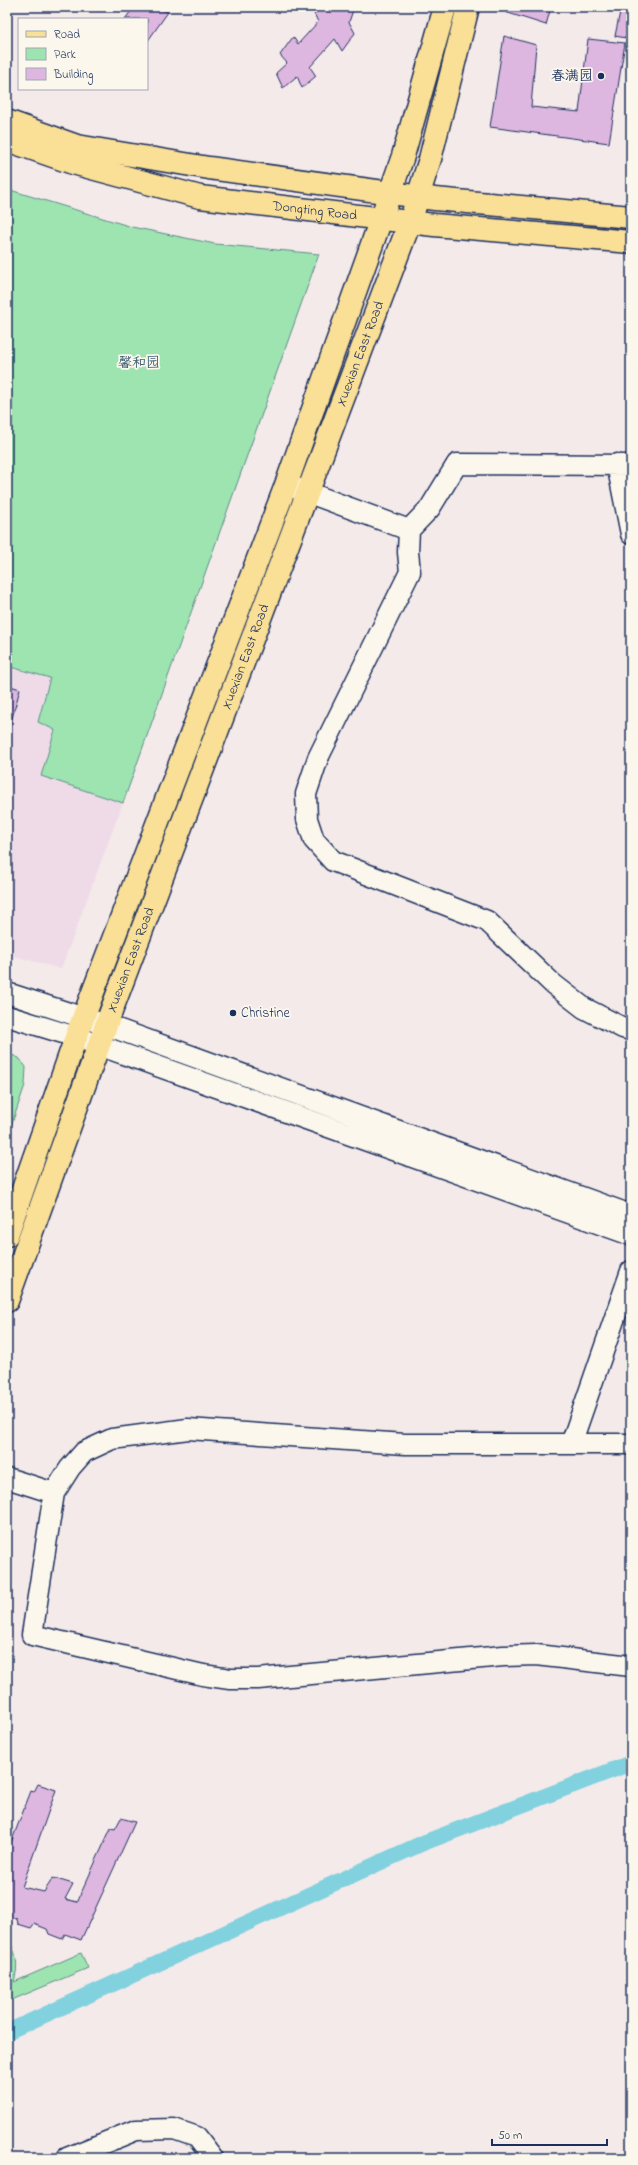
<svg xmlns="http://www.w3.org/2000/svg" width="638" height="2165" viewBox="0 0 638 2165" font-family="'Indie Flower','LXGW WenKai TC',sans-serif">
  <rect width="100%" height="100%" fill="#f5eaea"/>
  <filter id="ink" filterUnits="userSpaceOnUse"><feTurbulence type="fractalNoise" baseFrequency=".025" numOctaves="2"/><feDisplacementMap in="SourceGraphic" scale="8" xChannelSelector="R" yChannelSelector="G"/><feConvolveMatrix kernelMatrix="1 2 1 2 8 2 1 2 1" color-interpolation-filters="sRGB"/></filter>
  <g filter="url(#ink)">
    <path fill="#eedbe7" d="M7,666L50,678L38,722L55,729L41,776L123,803L61,969L7,954Z"/>
    <path fill="#9ee4b1" stroke="#5c8a88" d="M7,189L132,227L215,244L319,254L123,803L41,776L55,730L38,722L50,678L7,666Z
      M7,1053L19,1058L26,1067L25,1085L7,1138Z
      M7,1938C17,1952 19,1965 14,1982L81,1953L88,1968L7,2002Z"/>
    <g fill="none" stroke-linecap="round" stroke-linejoin="round">
      <path stroke="#81d1de" stroke-width="16" d="M7,2032L423,1843L631,1763"/>
    </g>
    <path fill="#deb7e0" stroke="#1b2f5e" d="M134,7H154L168,12L147,42V19H125Z
      M312,7H354L349,22L355,33L342,51L335,39L310,67L316,76L302,88L297,76L283,88L276,73L287,63L280,55L293,37L298,44L318,22L312,9Z
      M507,7H551L546,25L505,12Z
      M621,7H631V39L615,36Z
      M504,36L536,45L531,107L579,112L588,39L625,43L609,143L490,127Z
      M7,685L20,689L7,737Z
      M38,1784L56,1790L22,1887L44,1892L53,1878L73,1884L65,1899L77,1902L111,1828L115,1829L121,1818L135,1822L81,1940L65,1934L62,1939L49,1934L47,1929L34,1924L31,1928L18,1924L17,1919L7,1916V1853L31,1791L34,1792Z"/>
    <g fill="none" stroke-linecap="round" stroke-linejoin="round">
      <g stroke="#1b2f5e" stroke-width="23">
        <path id="minor" d="M617,464L631,534
          M631,465L457,464L430,508L409,530L408,552L410,572L318,758L306,794L307,819L314,840L333,861L487,921L553,984L584,1008L623,1028L631,1030
          M293,487L409,530
          M7,993L106,1025L631,1215
          M7,1016L76,1037L631,1235
          M571,1444L631,1271
          M631,1444H405L188,1429L112,1439L84,1452L70,1468L54,1493L32,1635L203,1675L230,1679H258L503,1656L536,1655L631,1666
          M7,1478L54,1493
          M67,2158L136,2130L174,2129L197,2137L213,2158"/>
      </g>
      <g stroke="#1b2f5e" stroke-width="25">
        <g id="major">
          <path d="M7,121L77,146L209,168L435,199L631,217"/>
          <path id="s1" d="M7,140L73,163L200,197L434,225L631,242"/>
          <path d="M7,1235L76,1037L286,485L381,219L403,156L445,7"/>
          <path id="s2" d="M7,1301L106,1025L410,222L430,159L468,7"/>
        </g>
      </g>
      <use href="#minor" stroke="#fbf7ec" stroke-width="20"/>
      <use href="#major" stroke="#fadf96" stroke-width="22"/>
    </g>
  </g>
  <g fill="#1b2f5e" stroke="#fbf7ec" stroke-width="1.5">
    <circle cx="601" cy="76" r="4"/>
    <circle cx="233" cy="1013" r="4"/>
  </g>
  <g text-anchor="middle" dominant-baseline="central" stroke-width="3.5" stroke-linejoin="round" paint-order="stroke">
    <g font-size="14" fill="#1b2f5e" stroke="#fbf7ec" text-anchor="end">
      <text x="593" y="76">春满园</text>
      <text x="241" y="1013" text-anchor="start">Christine</text>
    </g>
    <g font-size="14" fill="#1b2f5e" stroke="#fbf7ec">
      <text stroke="none"><textPath href="#s1" startOffset="317">Dongting Road</textPath></text>
      <text stroke="none"><textPath href="#s2" startOffset="1011">Xuexian East Road</textPath></text>
      <text stroke="none"><textPath href="#s2" startOffset="687">Xuexian East Road</textPath></text>
      <text stroke="none"><textPath href="#s2" startOffset="363">Xuexian East Road</textPath></text>
    </g>
    <g font-size="14" fill="#3c5c73" stroke="#fbf7ec">
      <text x="139" y="363">馨和园</text>
    </g>
  </g>
  <rect width="638" height="2165" fill="none" stroke="#fbf7ec" stroke-width="24"/>
  <rect x="12" y="12" width="614" height="2141" fill="none" stroke="#1b2f5e" stroke-width="1.5" filter="url(#ink)"/>
  <rect x="18" y="18" width="130" height="72" fill="#fbf7ec" stroke="#a1a7b3"/>
  <rect x="26" y="31" width="20" height="6" fill="#fadf96" stroke="#a1a7b3"/>
  <text x="54" y="38" font-size="12" fill="#1b2f5e">Road</text>
  <rect x="26" y="48" width="20" height="12" fill="#9ee4b1" stroke="#a1a7b3"/>
  <text x="54" y="58" font-size="12" fill="#1b2f5e">Park</text>
  <rect x="26" y="68" width="20" height="12" fill="#deb7e0" stroke="#a1a7b3"/>
  <text x="54" y="78" font-size="12" fill="#1b2f5e">Building</text>
  <path d="M492 2139v6h115v-6" fill="none" stroke="#1b2f5e" stroke-width="2"/>
  <text x="498" y="2139" font-size="12" fill="#1b2f5e" stroke="#fbf7ec" stroke-width="3" paint-order="stroke">50 m</text>
</svg>
